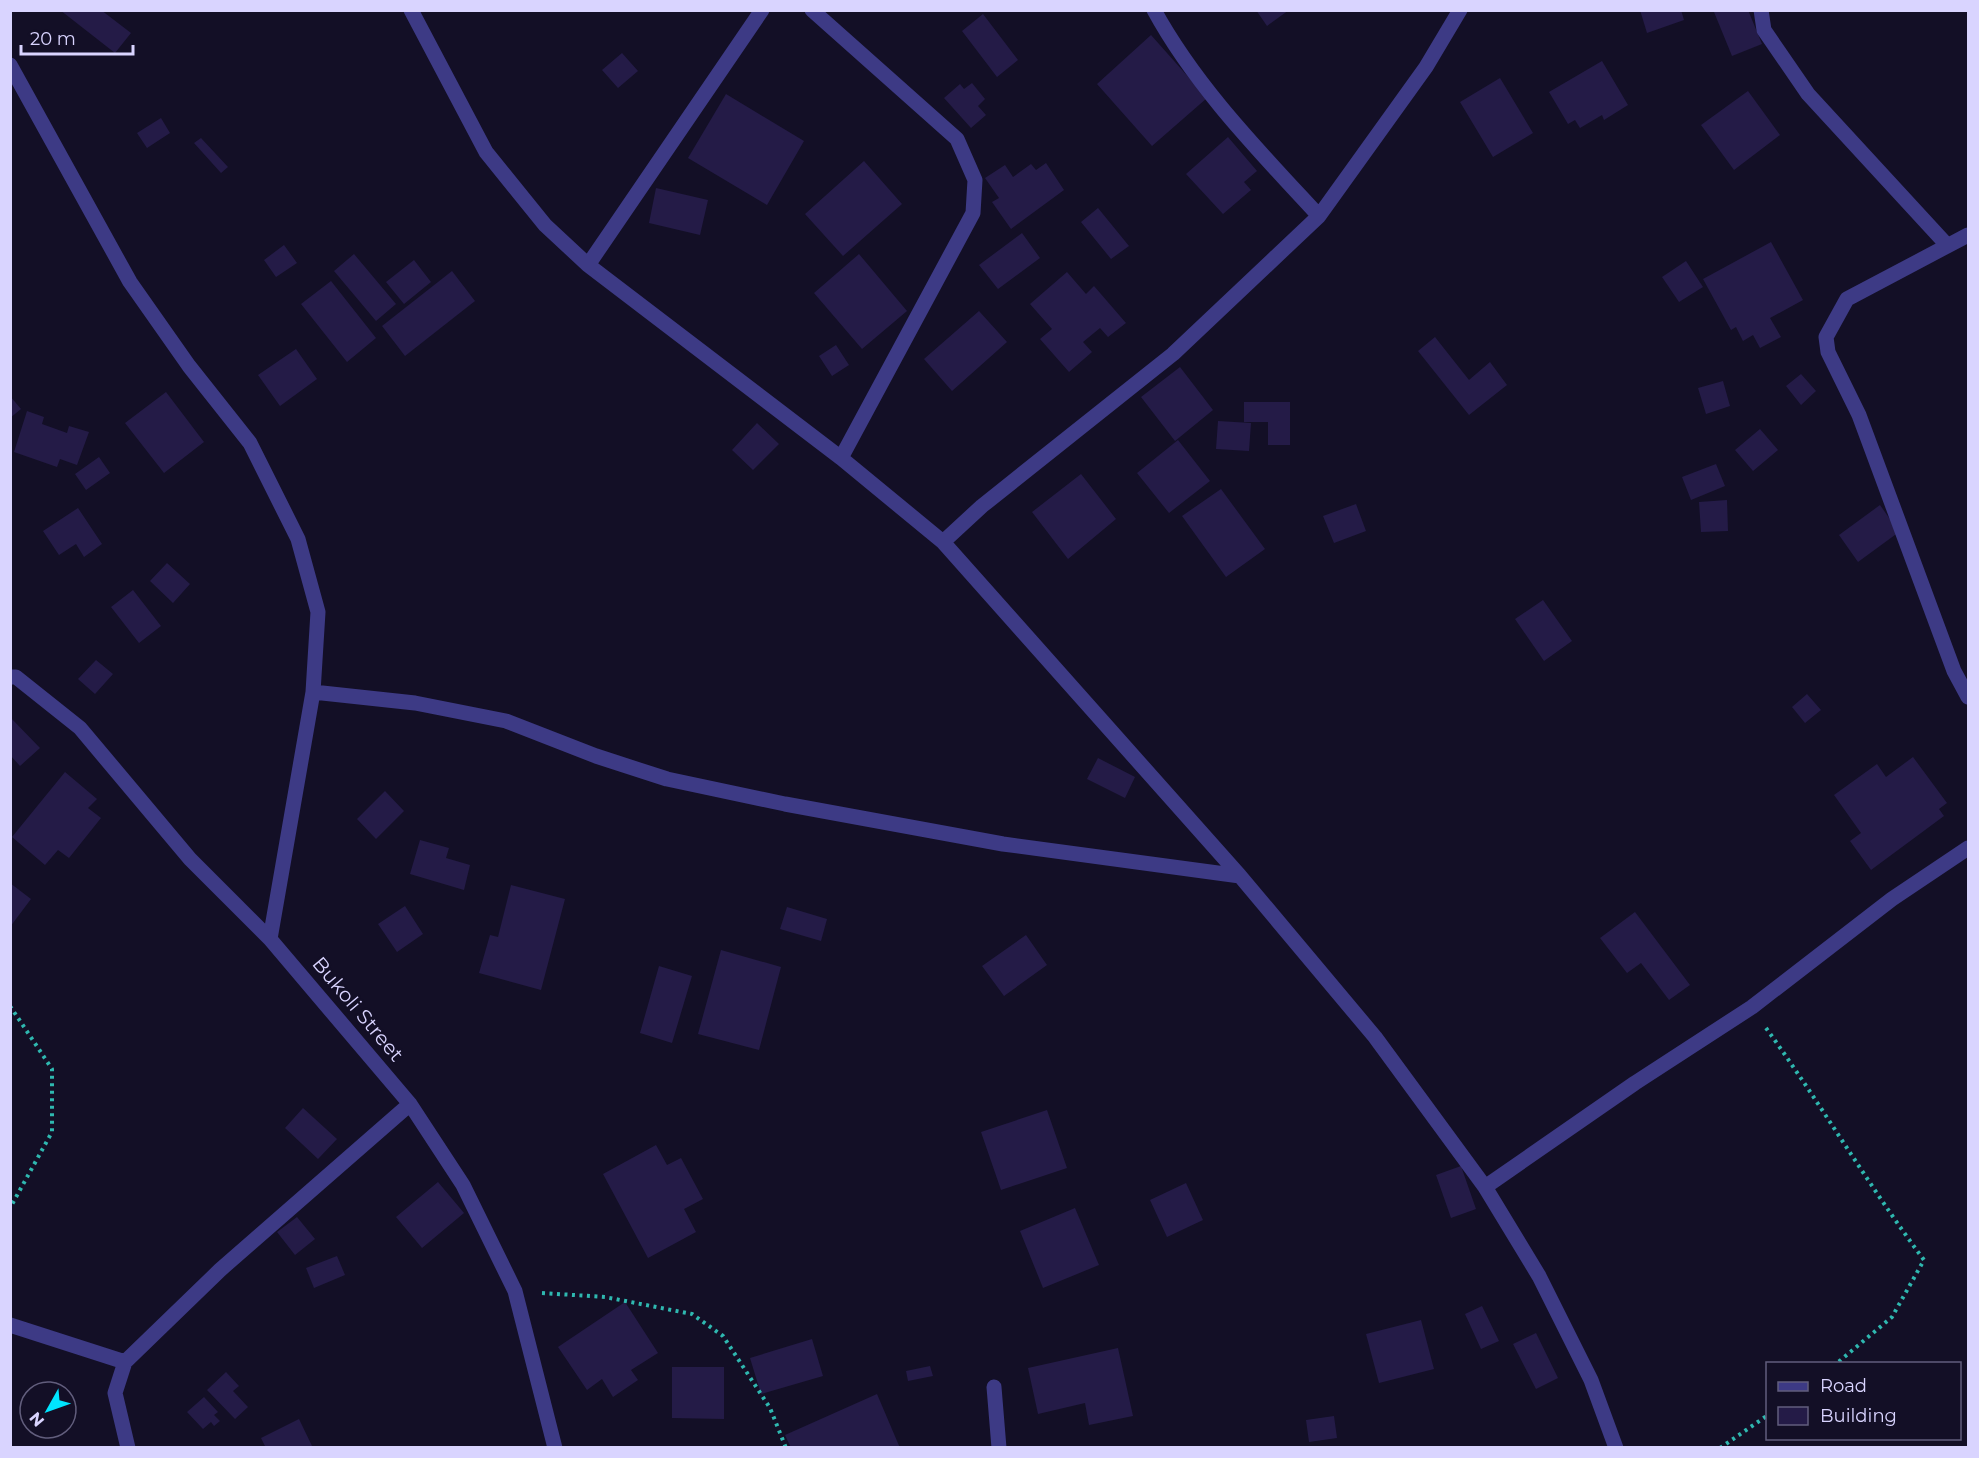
<svg xmlns="http://www.w3.org/2000/svg" width="1979" height="1458" viewBox="0 0 1979 1458" font-family="Montserrat,sans-serif">
  <rect width="100%" height="100%" fill="#130f26"/>
  <path fill="#241b47" d="M60,10H101L131,33L115,53Z
    M1256,10H1289L1267,26Z
    M1640,10H1681L1684,20L1647,33Z
    M1718,10H1748L1762,44L1732,56L1714,12Z
    M983,14L1018,60L997,77L962,31Z
    M1151,35L1207,98L1152,146L1097,84Z
    M622,53L638,71L618,88L602,70Z
    M1602,61L1628,105L1604,120L1602,115L1580,128L1575,120L1568,124L1549,92Z
    M1500,78L1533,133L1493,157L1460,102Z
    M972,83L985,99L978,106L986,115L971,128L944,98L960,84L964,89Z
    M1748,91L1780,135L1734,170L1701,125Z
    M726,94L804,141L767,205L688,158Z
    M161,118L170,133L147,148L137,133Z
    M1228,137L1257,171L1244,182L1251,190L1223,214L1186,174Z
    M201,138L228,167L221,173L194,143Z
    M864,161L902,204L843,256L805,214Z
    M1046,163L1064,190L1011,229L992,202L999,198L985,178L1005,165L1013,177L1031,164L1036,170Z
    M656,188L708,200L700,235L649,223Z
    M1098,208L1129,246L1111,259L1081,222Z
    M1022,233L1040,258L998,289L979,265Z
    M1771,242L1803,300L1770,318L1781,337L1760,348L1753,335L1743,341L1736,327L1731,330L1703,279Z
    M284,245L297,263L276,277L264,260Z
    M354,254L396,304L376,321L334,271Z
    M859,254L907,311L862,349L814,293Z
    M414,260L431,282L404,304L386,282Z
    M1686,261L1703,287L1679,302L1662,277Z
    M452,271L475,301L405,356L382,326Z
    M1067,272L1086,294L1094,286L1126,323L1108,337L1100,328L1083,342L1092,352L1069,372L1040,339L1052,329L1030,304Z
    M331,281L376,338L347,362L301,304Z
    M979,311L1007,342L952,391L924,359Z
    M1435,337L1469,380L1490,362L1507,385L1469,415L1418,351Z
    M836,345L849,365L832,376L819,356Z
    M296,349L317,379L280,406L258,375Z
    M1180,367L1213,410L1175,441L1141,397Z
    M1801,374L1816,391L1801,405L1786,386Z
    M1723,381L1730,406L1706,414L1698,388Z
    M166,392L204,442L164,473L125,423Z
    M10,396L21,409L10,418Z
    M1244,402H1290V445H1268V422H1244Z
    M27,411L44,417L42,424L67,433L69,426L89,432L77,465L60,459L57,467L14,452Z
    M1218,421L1251,423L1249,451L1216,449Z
    M757,423L779,444L753,470L732,450Z
    M1760,429L1778,450L1753,471L1735,450Z
    M1178,440L1210,481L1169,513L1137,473Z
    M99,457L110,473L86,490L75,474Z
    M1716,464L1725,486L1691,500L1682,477Z
    M1081,474L1116,519L1068,559L1032,512Z
    M1221,489L1265,549L1226,577L1182,516Z
    M1727,500L1728,531L1701,532L1699,502Z
    M1356,504L1366,531L1334,543L1323,516Z
    M1880,505L1899,532L1858,562L1839,535Z
    M78,508L102,544L84,557L76,544L59,555L43,531Z
    M167,563L190,584L173,603L150,581Z
    M133,590L161,626L139,643L111,607Z
    M1543,600L1572,641L1544,661L1515,619Z
    M96,660L113,674L95,694L78,679Z
    M1807,694L1821,710L1805,723L1792,707Z
    M10,717L40,748L20,766L10,755Z
    M1913,757L1947,803L1939,809L1944,816L1871,870L1850,841L1861,833L1834,795L1877,764L1886,777Z
    M1098,758L1135,777L1125,798L1087,779Z
    M65,772L97,799L88,808L101,818L69,858L58,850L45,865L12,837Z
    M385,791L404,811L376,839L357,819Z
    M420,840L449,848L446,858L470,865L464,890L410,874Z
    M10,883L31,899L10,927Z
    M511,885L565,899L541,990L479,973L490,935L498,937Z
    M405,906L423,934L397,952L378,924Z
    M787,907L827,919L821,941L780,929Z
    M1635,912L1690,985L1669,1000L1641,963L1627,973L1600,938Z
    M1026,935L1047,965L1004,996L982,966Z
    M721,950L781,967L759,1050L698,1034Z
    M659,966L692,976L672,1043L640,1033Z
    M303,1108L337,1139L318,1159L285,1128Z
    M1047,1110L1067,1168L1001,1190L981,1132Z
    M656,1145L667,1165L681,1158L703,1199L684,1209L696,1232L648,1258L603,1174Z
    M1461,1166L1476,1209L1451,1218L1436,1175Z
    M438,1182L464,1213L422,1248L396,1217Z
    M1186,1183L1203,1220L1167,1237L1150,1200Z
    M1075,1208L1099,1265L1043,1288L1020,1231Z
    M297,1217L315,1239L295,1255L277,1232Z
    M337,1256L345,1275L314,1288L306,1268Z
    M625,1302L658,1353L631,1370L638,1380L613,1397L602,1379L587,1390L558,1347Z
    M1482,1306L1499,1341L1481,1349L1465,1314Z
    M1421,1320L1434,1369L1379,1383L1366,1334Z
    M1536,1333L1558,1378L1536,1389L1513,1344Z
    M812,1339L823,1376L761,1394L750,1358Z
    M1118,1348L1133,1416L1089,1425L1085,1403L1038,1414L1028,1368Z
    M930,1366L933,1376L908,1381L906,1371Z
    M672,1367H724V1419L672,1418Z
    M226,1372L239,1386L233,1391L248,1407L235,1419L207,1390Z
    M877,1394L900,1448H791L785,1435Z
    M204,1397L218,1412L214,1415L220,1421L214,1426L211,1422L203,1429L187,1412Z
    M1334,1416L1337,1438L1309,1442L1306,1420Z
    M299,1419L313,1448H266L261,1438Z"/>
  <g fill="none" stroke-linecap="round" stroke-linejoin="round">
    <path stroke="#2fb8b0" stroke-width="4" stroke-dasharray="3 4.5" stroke-linecap="butt" d="M10,1006L52,1069V1132L10,1208
      M1766,1028C1821,1104 1868,1185 1924,1260L1892,1317L1836,1364
      M542,1293L605,1297L692,1314L723,1336L770,1408L786,1448
      M1720,1448L1768,1415"/>
    <path stroke="#3d3a85" stroke-width="15" d="M411,10L486,152L545,225L588,265L841,458L943,542L1240,876L1375,1037L1485,1187L1539,1276L1591,1380L1616,1448
      M812,10L957,139L975,180L973,213L841,458
      M1154,10C1196,87 1260,152 1319,216
      M1761,10L1764,30L1808,94L1947,245
      M10,65L130,282L189,366L250,443L298,539L318,612L313,692L270,939
      M1968,235L1847,299L1826,337L1828,352L1859,415L1954,671L1968,697
      M588,265L762,10
      M943,542L982,506L1173,354L1319,216L1426,67L1460,10
      M10,677H16L80,728L190,859L270,939L410,1104L463,1185L515,1291L555,1448
      M313,692L415,703L506,721L596,756L667,779L785,804L1003,844L1240,876
      M1485,1187L1635,1083L1752,1007L1892,899L1968,848
      M10,1325L125,1362
      M994,1387L999,1448
      M128,1448L115,1393L125,1362L220,1270L410,1104"/>
  </g>
  <g text-anchor="middle" dominant-baseline="central" stroke-width="4.5" stroke-linejoin="round" paint-order="stroke">
    <g font-size="20" fill="#d9d4ff" stroke="#130f26">
      <text transform="translate(358 1009) rotate(50)">Bukoli Street</text>
    </g>
  </g>
  <rect width="1979" height="1458" fill="none" stroke="#d9d4ff" stroke-width="24"/>
  <rect x="1766" y="1362" width="195" height="78" fill="#130f26" stroke="#625e7d" stroke-width="1.5"/>
  <rect x="1778" y="1382" width="30" height="9" fill="#3d3a85" stroke="#625e7d" stroke-width="1.5"/>
  <text x="1820" y="1392" font-size="18" fill="#d9d4ff">Road</text>
  <rect x="1778" y="1407" width="30" height="18" fill="#241b47" stroke="#625e7d" stroke-width="1.5"/>
  <text x="1820" y="1422" font-size="18" fill="#d9d4ff">Building</text>
  <g transform="translate(48 1410) rotate(230)"><circle r="28" fill="#130f26" stroke="#625e7d" stroke-width="1.5"/>
  <path d="M0-4.5L10 22L0 15L-10 22Z" fill="#00e5ff"/>
  <text y="-9" font-size="16" font-weight="bold" text-anchor="middle" fill="#d9d4ff">N</text>
  </g>
  <path d="M21 45v9h112v-9" fill="none" stroke="#d9d4ff" stroke-width="3"/>
  <text x="30" y="45" font-size="18" fill="#d9d4ff" stroke="#130f26" stroke-width="4.5" paint-order="stroke">20 m</text>
</svg>
